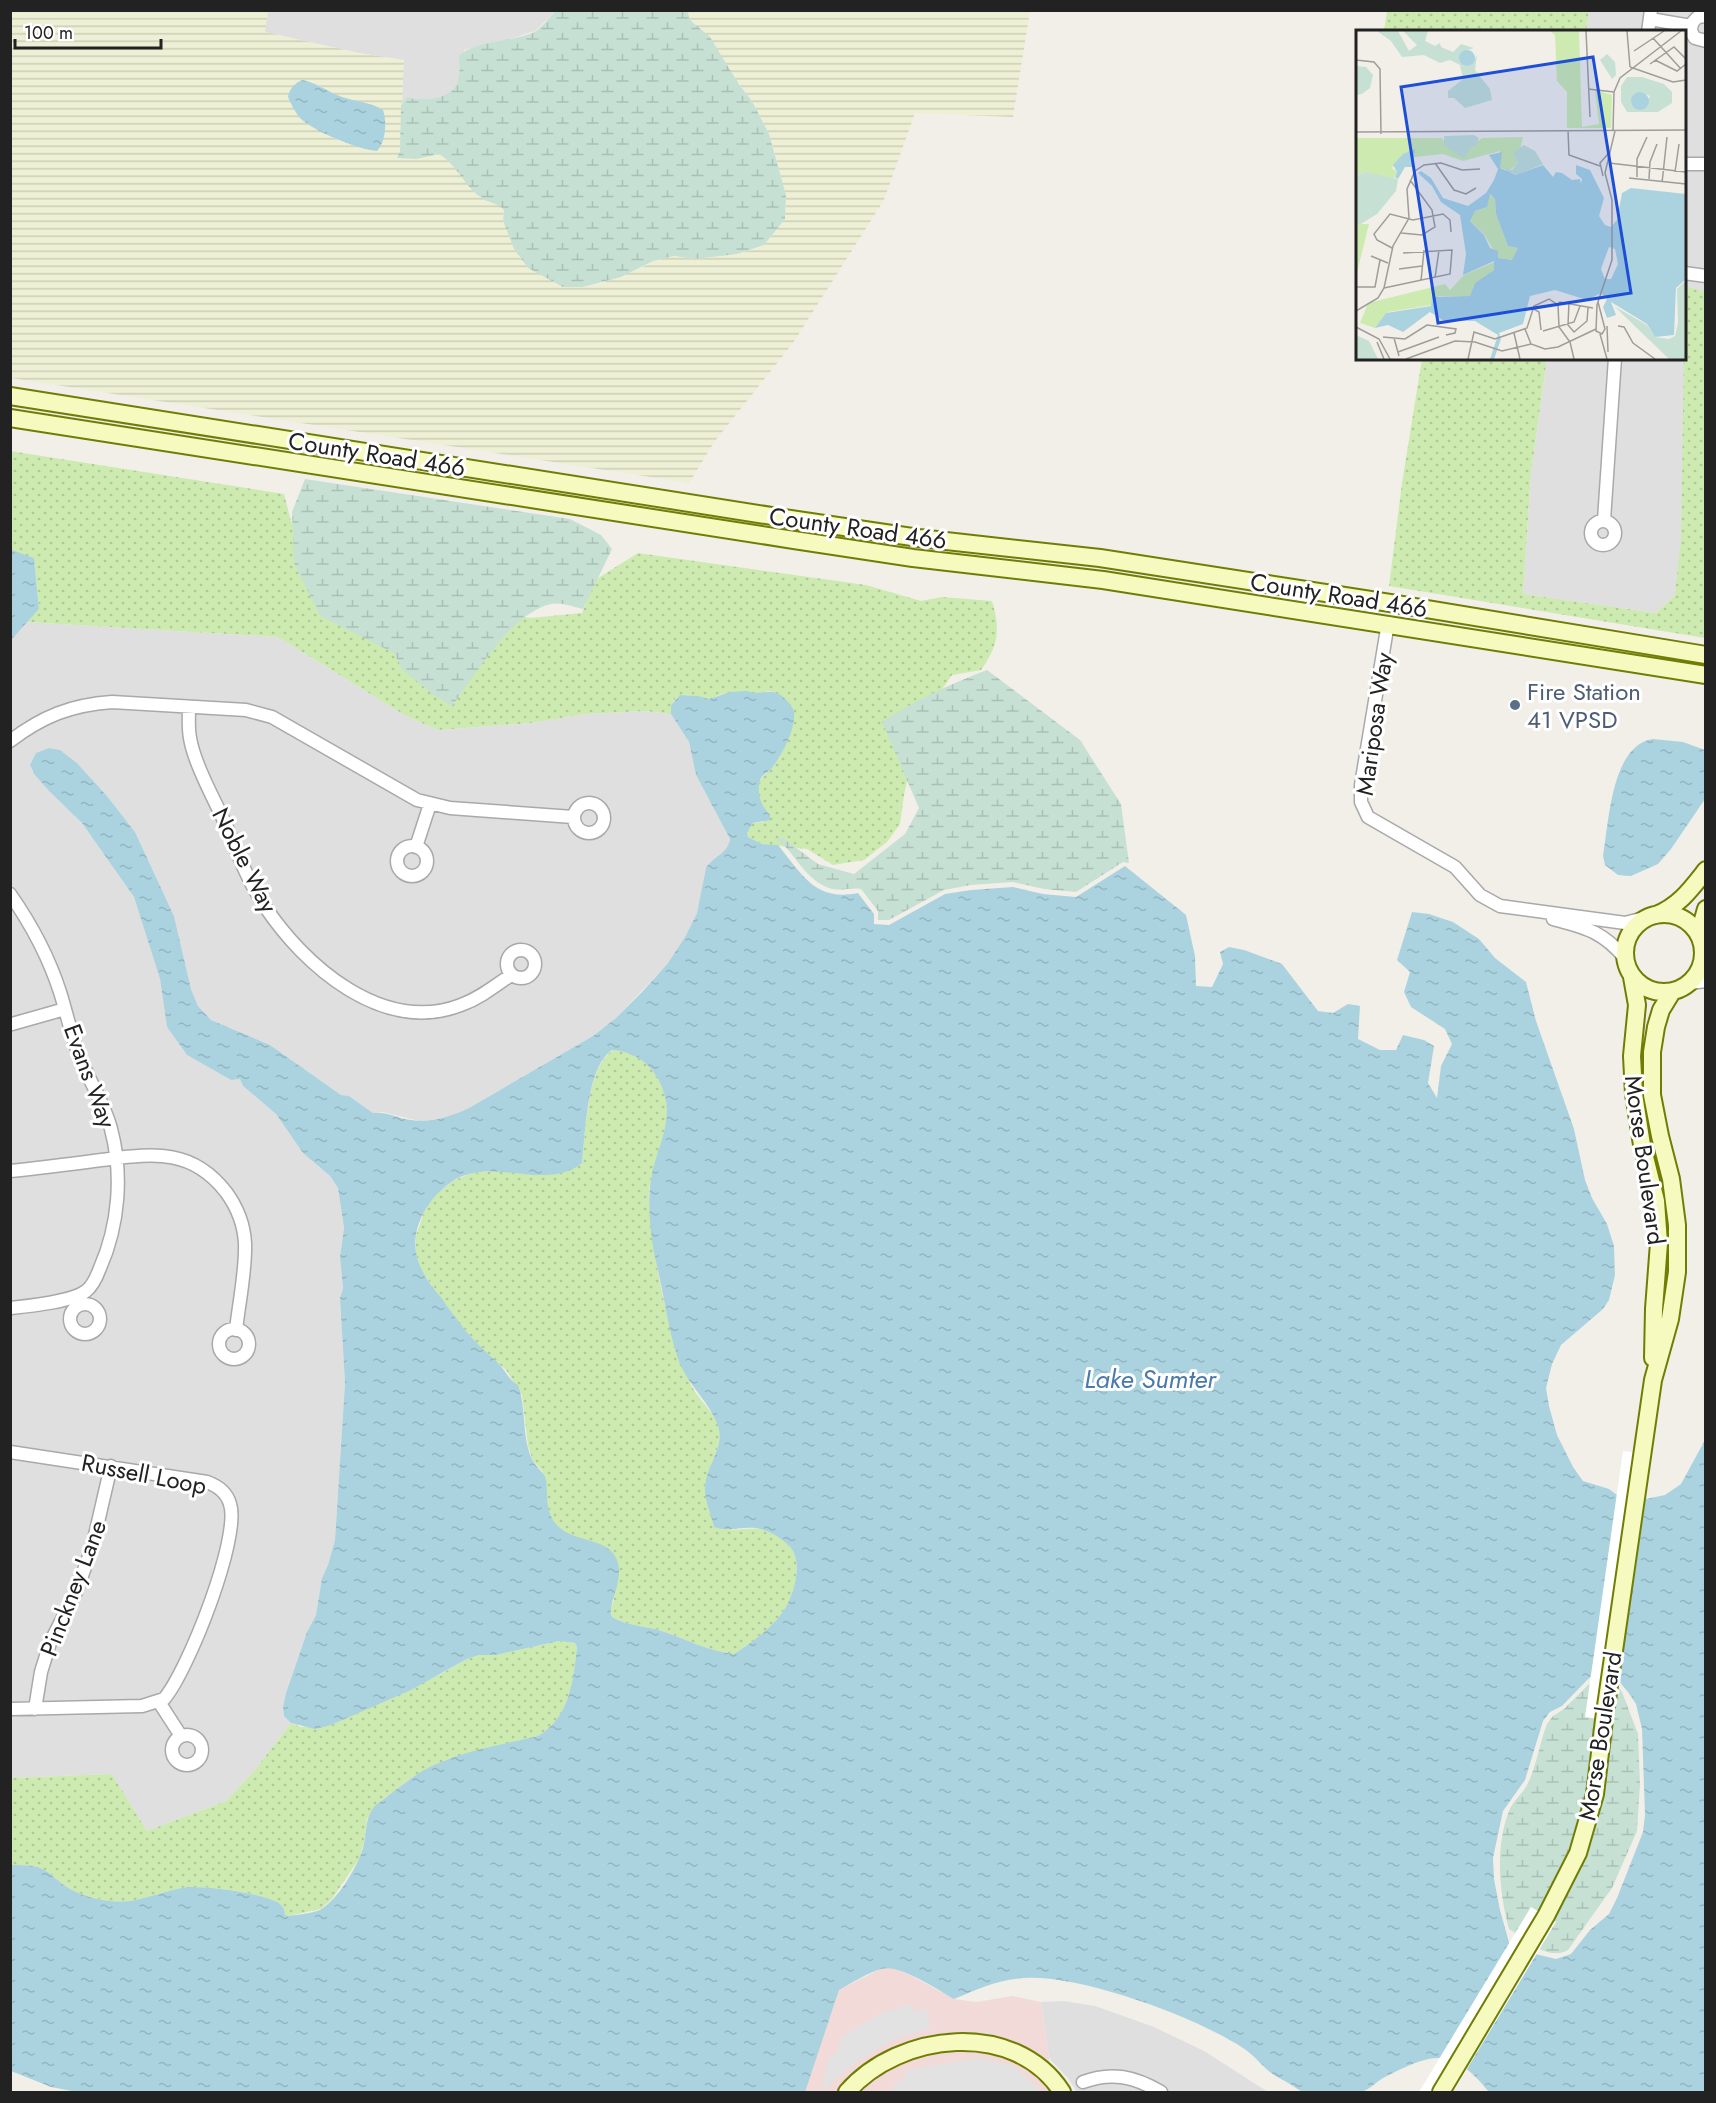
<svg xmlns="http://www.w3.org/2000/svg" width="1716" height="2103" viewBox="0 0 1716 2103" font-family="Jost,sans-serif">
  <defs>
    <pattern id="farmland-rules" width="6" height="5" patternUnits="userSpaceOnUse" patternTransform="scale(1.5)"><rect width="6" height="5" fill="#eef0d5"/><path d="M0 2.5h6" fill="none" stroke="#ccceb7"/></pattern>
    <pattern id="grass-dots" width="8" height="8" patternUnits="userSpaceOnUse" patternTransform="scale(1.5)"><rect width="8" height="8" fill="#cdebb0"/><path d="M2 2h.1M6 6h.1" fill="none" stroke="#b0c997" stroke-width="1.8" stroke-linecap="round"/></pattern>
    <pattern id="wetland-marsh" width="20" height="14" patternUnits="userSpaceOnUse" patternTransform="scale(1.5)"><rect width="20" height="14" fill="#c6e0d4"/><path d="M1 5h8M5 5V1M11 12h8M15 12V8" fill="none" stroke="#aac0b6"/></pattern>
    <pattern id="water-ripples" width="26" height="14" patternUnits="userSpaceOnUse" patternTransform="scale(1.5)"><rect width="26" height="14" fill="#aad3df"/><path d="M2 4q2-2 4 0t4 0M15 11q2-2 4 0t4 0" fill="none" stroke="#92b5bf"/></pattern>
  </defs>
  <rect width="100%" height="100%" fill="#f2efe9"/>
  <path fill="#e0dfdf" d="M268,11H554L553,14L535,31L510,39L464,50L460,78L452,91L447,95L437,99L412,100L407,97L401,105L403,60L359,53L264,32Z
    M1589,11H1705V593L1675,595L1656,613L1523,594L1531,473L1547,359L1684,358V32L1586,31Z
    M26,622L278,637L406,716L438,730L531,723L585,714L645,711L671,714L689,742L696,775L730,839L729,845L722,854L709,863L704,876L703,888L697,913L685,937L668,963L616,1018L593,1036L469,1108L448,1118L419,1121L383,1112L373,1113L349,1096L341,1095L270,1045L211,1020L198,1006L191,989L174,916L135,832L107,796L77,763L60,750L49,748L50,792L82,823L134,897L160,979L167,1027L187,1055L231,1080L240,1079L243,1086L276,1114L303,1153L330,1176L338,1188L344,1228L340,1257L343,1290L340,1298L345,1383L335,1540L328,1565L322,1578L316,1615L307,1632L286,1693L283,1707L284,1716L291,1723L254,1771L226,1801L147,1831L112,1774L11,1778V640Z
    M1063,2001L1095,2006L1154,2027L1204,2051L1268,2092H1077L1068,2078L1049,2058L1041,2002Z"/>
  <path fill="#f2dad9" d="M882,1968H891L908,1974L954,1999L976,2002L1013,1996L1041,2002L1049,2058L1050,2092H804L839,1990Z"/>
  <path fill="url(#farmland-rules)" fill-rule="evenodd" d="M10,11H268L265,32L359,53L404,60L400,151L398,158L416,159L439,154L450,162L478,196L497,203L504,210L503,222L520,258L563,287H583L599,284L641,268L653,261L674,256L695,259L737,254L753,249L764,245L785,219L786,195L769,134L752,101L738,83L710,38L691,22L687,11H1030L1013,117L915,113L884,200L793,343L715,441L689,483L11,378ZM312,82L338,96L383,110L357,146L343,143L301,119L288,97Z"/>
  <path fill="url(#grass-dots)" d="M1387,11V10L1589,11L1586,31H1384Z
    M1685,286L1705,292V638L1389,586L1402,483L1422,359L1547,358L1531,473L1523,594L1656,613L1675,595L1681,538Z
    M10,451L284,494L291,521L312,559L524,617L530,618L582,613L595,580L638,553L866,585L921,601L942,597L992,601C1001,630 998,646 981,670L952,675L928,710L914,750L904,795L900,824L887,842L864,860L833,865L807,849L762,844L748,837L747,832L753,823L763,822L770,815C762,806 755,794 760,781C762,775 769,773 772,767C784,750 791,732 794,711L778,694L770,691L757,693L722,694L709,699L687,695L676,698L671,705V714L645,711L585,714L531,723L438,730L406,716L278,637L26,622L39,609L34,558L11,551Z
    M613,1050C640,1052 659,1071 666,1098C673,1128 647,1168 649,1201C654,1263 666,1326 690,1383C697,1398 712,1409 718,1425C725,1447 707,1465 705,1486C704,1499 711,1514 714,1526C719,1527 723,1529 728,1529C740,1531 752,1526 764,1530C773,1533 789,1543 793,1551C802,1568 793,1598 782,1613C769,1630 752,1642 734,1654C708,1651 686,1639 662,1631C646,1626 627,1626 612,1617L610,1609L614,1600L584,1540L571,1536L560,1530L552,1519L547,1506L543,1472L533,1461L528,1446L522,1395L506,1370L485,1352L457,1321L421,1270L416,1254V1236L425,1209L436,1194L453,1181L471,1173L494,1171L515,1172L582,1163C586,1132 586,1068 613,1050Z
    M559,1641L575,1643L577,1647C573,1681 570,1717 538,1736L448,1759L412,1777L377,1804L367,1819L364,1843L359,1859L332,1899L321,1909L288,1916L285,1915C285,1910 283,1906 279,1903C262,1893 209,1886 189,1887C169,1889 150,1898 130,1901C109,1903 82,1898 64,1885C55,1879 49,1871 38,1867C29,1865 19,1865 11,1865V1778L112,1774L147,1831L226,1801L254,1771L291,1723L301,1727L331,1725L441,1674L467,1659L479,1655H495Z"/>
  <path fill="url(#wetland-marsh)" d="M554,11H687L691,21L710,37L738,83L752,101L769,134L786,195L785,219L764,245L737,254L695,259L674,256L653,261L621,277L583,287H563L528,268L514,249L503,221L504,210C495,201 487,203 479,196C463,184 458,166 439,154L416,159L397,158L400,151L401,105L407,97C413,100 419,99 426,99C455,98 462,83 459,56C472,41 516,42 536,31C542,27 548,19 553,14Z
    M305,479L570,519L601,535L612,549L583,609C574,607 560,602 551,604C511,613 476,674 452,706L436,697L402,669L394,653L320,616L294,563L292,512Z
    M987,670L1080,740L1121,804L1129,863L1123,862L1076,892L1044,889L1013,882L971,885L944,890L889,920H878V911L861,889C850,887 840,892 829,888C803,879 795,850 774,838H783L818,864L854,874L905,834L919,808L882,722C915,700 951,684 987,670Z
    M1589,1684L1604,1686L1590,1793L1574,1851L1526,1940L1509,1929C1499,1892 1495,1847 1509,1811C1513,1800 1525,1792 1529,1781C1537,1763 1540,1742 1547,1724L1553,1716L1564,1709Z
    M1614,1687L1619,1688L1622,1692L1638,1734L1640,1784L1637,1831L1612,1888L1568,1950C1557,1956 1545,1953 1535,1946L1583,1856Z"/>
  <path fill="#e2e2e2" d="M910,2004L914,2011L926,2008L930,2029L900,2037L879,2047L843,2072L822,2092L828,2060L839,2050L840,2038L879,2014Z
    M979,2058L1014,2066L1042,2092H891L896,2083L906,2078L905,2070Z"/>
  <path fill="url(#water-ripples)" fill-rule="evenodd" d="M302,80C315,82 325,90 337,95C353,102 369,101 383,110C387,121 386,142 377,151C359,150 313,131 300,118C295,112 291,104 288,97C290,88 294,84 302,80Z
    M12,550L34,558L39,609L11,640L10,551Z
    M747,691C758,696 768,688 779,694C784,697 792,705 794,711C796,730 782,754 772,768C768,773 761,775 760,781C756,794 762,806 770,815V820L753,823L747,832L748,837L762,844L778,845C802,874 815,902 858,893L874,914V924L889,925L945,894L971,890L1013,887L1043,894L1076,897L1125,866L1186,915L1195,956L1196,986L1212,987L1223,964L1220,952L1229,947L1244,950L1282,964L1318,1011L1333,1013L1348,1004L1360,1006L1358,1039L1380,1050H1396L1403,1035L1424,1040L1434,1046L1428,1083L1437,1098L1441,1066L1452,1044L1445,1029L1411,1007L1404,992L1410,972L1397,960L1412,912L1429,914L1453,922L1479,939L1495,958L1526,982L1536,1021L1574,1129L1585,1180L1592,1198L1607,1224L1614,1246L1615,1275L1609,1300L1603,1309L1561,1345L1552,1364L1546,1388L1549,1406L1557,1435L1573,1467L1583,1481L1609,1489L1617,1495L1632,1500L1646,1499L1665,1495L1681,1484L1705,1440V2092H1489C1451,2045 1432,2053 1383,2078C1376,2082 1368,2091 1360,2092C1352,2095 1315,2094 1306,2092C1300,2092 1295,2087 1290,2084C1284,2080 1276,2077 1270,2072C1261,2065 1254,2055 1243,2048C1196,2017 1080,1974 1024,1978C1000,1979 975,1990 954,1999C938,1990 899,1963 881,1969C867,1973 852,1983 839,1990L805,2092H77L51,2087L11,2071L10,1865C19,1865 29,1865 38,1867C49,1871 55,1879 64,1885C82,1898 109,1903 130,1901C150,1898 169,1889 189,1887C209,1886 262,1893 279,1903C283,1906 285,1910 285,1915L288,1916C295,1915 314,1913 320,1910C338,1900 360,1863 364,1844C367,1829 365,1815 377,1804C394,1792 411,1776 430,1767C464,1750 502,1745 538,1736C570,1717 573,1681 577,1647L575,1643L559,1641L495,1655H479L467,1659L411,1690L331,1725L315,1729L291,1723L284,1716L283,1707L286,1693L307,1632L316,1615L322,1578L328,1565L335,1540L345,1383L340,1298L343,1289L340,1257L344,1228L338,1188L330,1176L303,1153L276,1114L243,1086L240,1079L231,1080L187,1055L167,1027L160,979L134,897L82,823L50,792L35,775L30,765L36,753L49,748L60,750L77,763L107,796L135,832L174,916L191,989L198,1006L211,1020L270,1045L341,1095L349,1096L373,1113C385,1112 393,1116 405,1119C427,1124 448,1118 469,1108L593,1036L616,1018L642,992L668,963L685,937L697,913L706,868C713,856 728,854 730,839L696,775L689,742L671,714V705L680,695L698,696L709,699L730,692ZM612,1050C640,1052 659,1071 665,1097C672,1121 657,1150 652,1173C648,1192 649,1212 651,1231C652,1248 657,1264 660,1280C666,1308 670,1338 680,1364C690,1387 710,1403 718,1426C725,1448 706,1465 705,1487C704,1500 711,1514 714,1527C730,1533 747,1524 764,1530C773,1533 789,1543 793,1551C802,1568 793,1598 782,1613C769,1630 752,1642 734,1654C708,1651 686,1639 662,1631C646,1626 627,1626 612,1617C606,1605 625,1582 617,1560C608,1535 569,1545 553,1520C545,1507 548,1494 546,1480C544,1471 537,1469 533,1461C521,1438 527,1409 518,1385C509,1381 505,1369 497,1362C476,1344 458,1323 443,1300C436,1291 427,1281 422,1270C405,1239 423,1202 450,1183C491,1154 545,1193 582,1163C586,1132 586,1068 612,1050ZM1591,1676L1618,1680L1628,1692L1636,1704L1642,1729L1645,1815L1643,1832L1617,1898L1609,1914L1590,1930L1571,1954L1556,1959L1515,1949L1510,1946L1500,1910L1494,1879L1493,1858L1503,1811L1525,1780L1543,1721L1550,1712L1562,1706Z
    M1653,739L1683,742L1705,750V799L1671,849L1658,864L1631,876L1618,875L1605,865L1603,856C1609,823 1611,745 1653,739Z"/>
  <path fill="#fff" d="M1623,1451L1652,1455L1613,1721L1585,1717Z
    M1531,1907L1556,1922L1453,2092H1419Z"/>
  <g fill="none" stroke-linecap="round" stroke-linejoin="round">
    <g stroke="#a9a9a9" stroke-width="15">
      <path id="street" d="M1706,16L1698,17C1690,23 1689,31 1695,38L1706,41
        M1650,19L1691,26
        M1648,32L1651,10
        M1684,164H1706
        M1684,273L1706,276
        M1604,520L1615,358
        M1591 533a12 12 0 1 1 24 0a12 12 0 1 1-24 0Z
        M1388,623L1361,785V802L1368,817L1455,867L1480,895L1500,906L1625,923L1648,917
        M189,707C189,717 188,728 190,738C194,763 214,799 225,823C237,851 247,880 264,905C304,966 383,1035 461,1005C480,998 495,986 511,975
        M10,741C43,716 71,705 112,702L246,710L272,717L417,800L450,808L573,817
        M574 818a15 15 0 1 1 30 0a15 15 0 1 1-30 0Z
        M397 861a15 15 0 1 1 30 0a15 15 0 1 1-30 0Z
        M416,847L430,804
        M10,894C31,924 49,958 60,992C66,1011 70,1030 77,1049C86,1077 104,1101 111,1129C123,1174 119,1225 100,1268C97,1276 93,1286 86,1291C72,1302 29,1306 10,1308
        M1553,919C1586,928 1602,931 1625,958
        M1703,943L1706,948
        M507 964a14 14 0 1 1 28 0a14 14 0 1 1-28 0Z
        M1690,983L1706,981
        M12,1024L65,1009
        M10,1171C41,1168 71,1164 101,1160C152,1154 191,1147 226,1192C237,1207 244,1225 245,1243C246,1271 239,1302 236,1330
        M70 1319a15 15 0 1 1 30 0a15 15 0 1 1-30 0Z
        M219 1344a15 15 0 1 1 30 0a15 15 0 1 1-30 0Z
        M10,1452L207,1482C218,1486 227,1493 230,1504C241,1537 188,1671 164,1699L142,1706L10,1709
        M159,1702L181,1736
        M35,1709L41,1672L50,1643L76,1592L92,1548L111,1466
        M172 1750a15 15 0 1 1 30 0a15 15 0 1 1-30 0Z
        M1083,2082C1112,2071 1135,2077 1161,2092"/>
    </g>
    <g stroke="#707d05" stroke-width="20">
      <path id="secondary" d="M10,396L797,520L919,538L1100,558L1390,603L1706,655
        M10,418L794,540L913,558L1103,580L1706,675
        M1625 953a39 39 0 1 1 78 0a39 39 0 1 1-78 0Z
        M1656,915C1679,906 1691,889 1706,870
        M1699,934L1706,909
        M1632,977L1637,1005L1632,1056L1634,1094L1642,1145L1656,1201L1659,1243L1654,1309L1653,1358
        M847,2092C899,2032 1015,2019 1062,2092
        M1441,2092L1546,1916L1578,1853L1595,1794L1604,1720L1653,1380L1670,1319L1677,1272V1225L1671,1179L1660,1136L1652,1095V1052L1656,1027L1661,1010L1672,992"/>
    </g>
    <use href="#street" stroke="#fff" stroke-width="12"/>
    <use href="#secondary" stroke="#f7fabf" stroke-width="16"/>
  </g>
  <circle fill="#5c6f8a" stroke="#fff" stroke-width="2" cx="1515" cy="705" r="6"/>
  <g text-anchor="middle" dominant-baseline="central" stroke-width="6" stroke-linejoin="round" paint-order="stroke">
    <g font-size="24" fill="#222" stroke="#fff">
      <text transform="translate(377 454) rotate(9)">County Road 466</text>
      <text transform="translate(858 528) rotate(8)">County Road 466</text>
      <text transform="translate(1339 595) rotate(9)">County Road 466</text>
      <text transform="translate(1374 724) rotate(-82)">Mariposa Way</text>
      <text transform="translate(245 860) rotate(63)">Noble Way</text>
      <text transform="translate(90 1076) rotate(70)">Evans Way</text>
      <text transform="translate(1645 1160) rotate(82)">Morse Boulevard</text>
      <text transform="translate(144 1474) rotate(11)">Russell Loop</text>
      <text transform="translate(73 1588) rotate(-69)">Pinckney Lane</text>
      <text transform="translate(1600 1736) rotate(-81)">Morse Boulevard</text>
    </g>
    <g font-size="24" fill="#4e5e75" stroke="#fff" text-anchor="start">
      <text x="1527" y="691">Fire Station<tspan x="1527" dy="28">41 VPSD</tspan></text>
    </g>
    <g font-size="26" font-style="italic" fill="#4a7aab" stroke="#fff">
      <text x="1150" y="1379">Lake Sumter</text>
    </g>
  </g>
  <g transform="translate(1356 30)">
    <rect width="330" height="330" fill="#f2efe9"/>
    <path d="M194,1H223L226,97L243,94L239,60L256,65L255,98H211V62L201,51L199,5ZM167,107L161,134L154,140L144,138V121L107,131L87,124L59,127L47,124L36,138L41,142L37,150L10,142L0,145V108H86L90,115L115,117L126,108ZM132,164L139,169L140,184L152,216L162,218L157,230L142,228L128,204L114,191L117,182L131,177ZM3,194H13L0,247V198ZM139,232L138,240L119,253L114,266H82L76,275L32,282L19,298L4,293L12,273L89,254L94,260L108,245Z" fill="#cdebb0"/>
    <path d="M21,1H42L53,21L61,15L47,1H72L69,11L79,16L84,13L85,17L97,22L105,14L118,18L108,21L107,36L115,35L121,25L119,40L134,59L136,70L109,78L98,68H92V61L107,49L104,35L94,30L84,33L68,25L46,27L35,11ZM251,24L259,32L260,45L256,49L244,30ZM0,36L10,37L17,45L14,58L6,64L0,65ZM286,47L308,54L316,62V73L302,82H271L265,72V56L271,47ZM284,62L294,66L289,78L275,74ZM118,105L123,108L121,115L114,118L108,129L88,115V106ZM168,115L179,121L187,134L161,145L152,142L147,138L156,140L162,132L157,123ZM10,142L42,149L40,161L21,184L0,197V145ZM330,250V329H313L258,276L291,295L299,307L313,309L319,306L322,293L321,259ZM0,305L13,311L22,329H0Z" fill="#c6e0d4" fill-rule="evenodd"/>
    <path d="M103 28a8 8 0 1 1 16 0a8 8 0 1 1-16 0ZM275 71a9 9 0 1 1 18 0a9 9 0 1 1-18 0ZM59,119L57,137H49L42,149L39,147L41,142L37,135L47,124ZM146,122L144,138L160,145L187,135L197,147L200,142L206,143L216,150L224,149L225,154L226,149L220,144V135L234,140L248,168L243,186L249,195L255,197L261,190L266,163L275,158L330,164V249L320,258L318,305L299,307L291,294L255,272L260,285L251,288L247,277L251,269L245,263L231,270L199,260L174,266L167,294L143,303L145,309L138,329H134L142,305L119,291H88L74,282L47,302L32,295L19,298L30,283L75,276L76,267L114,266L119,253L138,240V231L107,245L110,224L104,185L85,172L76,156L62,143L65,141L75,148L87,168L112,176L130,163L138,150L142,139L133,125ZM134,164L139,169L140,184L152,216L162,218L156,230L142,228V221L134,218L128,205L114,191L119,181L131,177ZM253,217L259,219L262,234L255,249H249L245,239Z" fill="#aad3df" fill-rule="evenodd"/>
    <path fill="none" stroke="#9f9d99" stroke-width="1.5" d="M230,1L234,87M271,1L274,37M297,8L325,39M278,21L308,1M0,30L18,32L24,39L25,104M299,30L321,41L330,34M294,34L318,17L330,29M274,37L317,52L330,50M232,59L258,62M212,100L213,125L244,136M257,101L258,62L264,48L325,1M0,102L330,100M79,133L98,160L110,164L120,158M253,133L330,142M319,142L323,114M247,146L244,133L252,124M281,147V129L291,107M273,148L330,154M293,149L294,132L301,114M306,153L311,107M45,203L66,205L79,197L76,180L54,150M36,218L21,210L18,204L34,184L57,190L87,184L94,190L95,202M15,226L32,233M43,239L66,236M79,248L83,220M65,251L68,220M0,257H19L24,230M28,258L94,244L96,220L47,223M203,272L237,278M213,272L212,295L218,302L231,291L232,278M242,272L249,299L246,304L240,301L241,275L256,230V170L249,143L259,101M176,278L183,282L185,300M0,281L22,268L28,258L37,216L53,188L51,159L59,141L68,135L85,133L106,140L124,139M251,296L252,322M262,296L268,297L277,313L299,329M0,297L23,309L34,329M169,299L175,314L189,319L202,317L240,299M187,301L218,292L224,276M158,303L164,329M244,304L251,329M27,307L49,309L71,295L100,299L99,303L90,305M38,308L43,326M21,312L28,329M42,322L83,307M50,329L99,311L119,312L146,321L175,314M112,329L118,302L139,309L171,298L178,276L193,269L202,275L203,297L214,312L218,329"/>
    <path fill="#1d4ed8" fill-opacity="0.15" stroke="#1d4ed8" stroke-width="3" d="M237,27L275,263L82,293L45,57Z"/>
    <rect width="330" height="330" fill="none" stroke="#222" stroke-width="3"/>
  </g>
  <rect width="1716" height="2103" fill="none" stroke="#222222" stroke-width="24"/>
  <path d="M15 39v9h146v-9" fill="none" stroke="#222222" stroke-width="3"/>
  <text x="24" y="39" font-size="18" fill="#222222" stroke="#ffffff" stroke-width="4.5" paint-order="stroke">100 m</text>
</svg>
